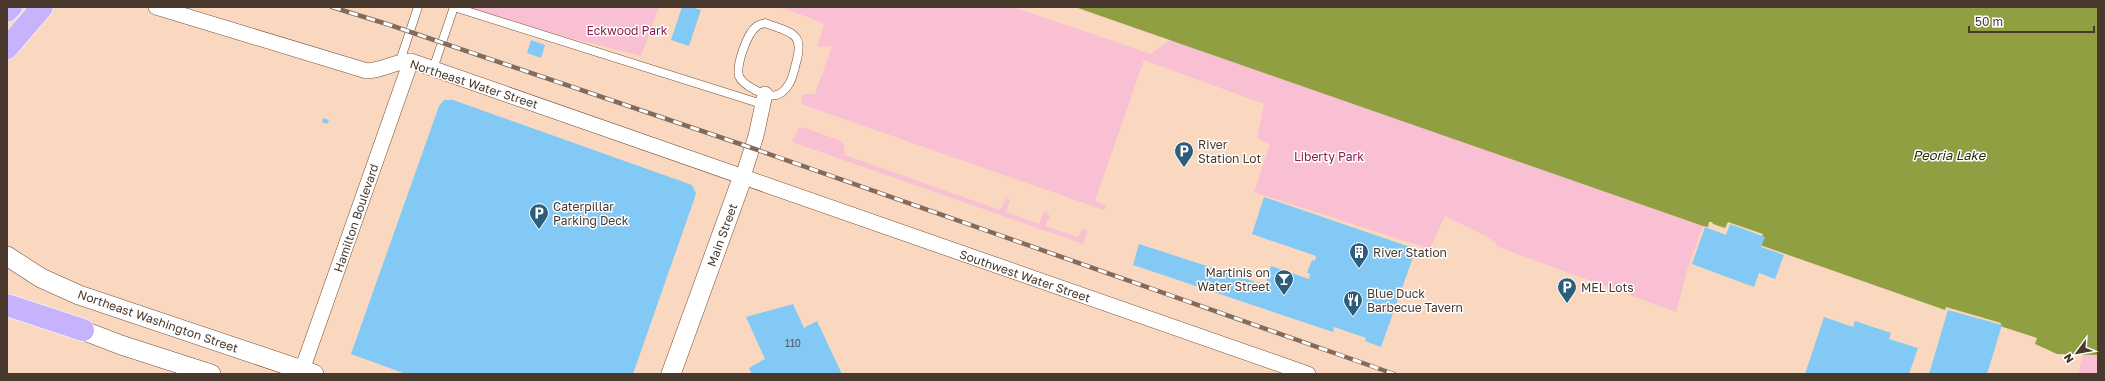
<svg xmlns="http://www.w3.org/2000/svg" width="2105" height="381" viewBox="0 0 2105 381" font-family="'Golos Text',sans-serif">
  <rect width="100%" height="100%" fill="#fad8c0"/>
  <path fill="#f9bfd2" d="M448,7H659L641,56Z
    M780,7H1013L1151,54L1170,40L1703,226L1688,267L1676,312L1501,248L1486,236L1445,216L1430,249L1254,192L1270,144L1257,138L1264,104L1144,60L1095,201L1107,206L1104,210L801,104L803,94H815L832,46L817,47L824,25L821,22Z
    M802,127L839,140L844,145L845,155L1000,210L1007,198L1009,199L1010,201L1006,212L1039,224L1044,212H1047L1050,216L1045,226L1078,237L1082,229L1087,231L1083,244L792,142L798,129Z
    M2083,354L2098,355V374H2078Z"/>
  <path fill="#919f43" d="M1075,7H2098V355L2057,354L2035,344L2037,338L2000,326L2001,323L1946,307L1945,310L1760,245L1763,234L1728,222L1725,228L1713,224L1712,222H1709L1708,227L1703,226Z"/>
  <path fill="#82c9f5" d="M682,7H691L701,10L689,46L671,40Z
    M531,40L545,45L541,58L527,53Z
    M444,100H453L692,185L696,193L695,197L633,374H406L351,354L439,106Z
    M323,118L329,120L327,124L322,122Z
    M1264,197L1416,249L1381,347L1365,341L1366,338L1334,327L1333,332L1133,265L1139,244L1265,285L1271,266L1309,279L1310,274L1307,273L1312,260L1315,261L1316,256L1252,234Z
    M1730,224L1765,237L1761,247L1784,255L1775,279L1759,273L1754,287L1692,264L1705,227L1726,235Z
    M793,304L804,328L817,321L842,374H752L749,368L765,359L746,317Z
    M1948,310L2002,325L1987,374H1929Z
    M1824,317L1853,327L1855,321L1891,333L1889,339L1918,348L1909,374H1805Z"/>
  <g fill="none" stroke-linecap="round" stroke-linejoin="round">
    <g stroke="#734f35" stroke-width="9">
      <path id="service" d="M454,7L762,104
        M765,23C791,33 805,32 796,63C794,70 793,78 789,84C786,89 782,94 776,95C767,98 742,85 739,76C736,65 747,33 757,26C759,24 763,24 765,23Z
        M400,61L418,7
        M433,69L454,7"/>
    </g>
    <g stroke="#734f35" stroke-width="16">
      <path id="minor" d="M156,7L367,71C384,70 395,61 411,61L1308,374
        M743,176L756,136L765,94
        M302,370L411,61"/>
    </g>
    <g stroke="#734f35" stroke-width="20">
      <path id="tertiary" d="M7,256L41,278L79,295L314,374
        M69,325L121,345L211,374
        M671,374L743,176"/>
    </g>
    <g stroke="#fff" stroke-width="23">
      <path id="motorway" d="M7,11L11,7
        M7,48L42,7
        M7,305L83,330"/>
    </g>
    <use href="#service" stroke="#fff" stroke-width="8"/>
    <use href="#minor" stroke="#fff" stroke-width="15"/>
    <use href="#tertiary" stroke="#fff" stroke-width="19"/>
    <use href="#motorway" stroke="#c7b3fb" stroke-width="22"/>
    <g stroke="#826b5b" stroke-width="4.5">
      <path id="rail" d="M332,7L390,25L752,148L1394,374"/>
    </g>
    <use href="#rail" stroke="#fff" stroke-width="3" stroke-dasharray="9" stroke-linecap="butt"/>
  </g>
  <defs>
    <g id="parking-pin" transform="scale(1)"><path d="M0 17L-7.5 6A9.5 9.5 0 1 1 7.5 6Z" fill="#2c5e7b" stroke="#fff"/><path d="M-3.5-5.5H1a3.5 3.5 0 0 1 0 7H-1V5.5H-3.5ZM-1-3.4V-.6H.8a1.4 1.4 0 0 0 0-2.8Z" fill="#fff"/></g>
    <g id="building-pin" transform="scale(1)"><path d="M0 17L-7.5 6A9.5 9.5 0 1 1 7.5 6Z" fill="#2c5e7b" stroke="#fff"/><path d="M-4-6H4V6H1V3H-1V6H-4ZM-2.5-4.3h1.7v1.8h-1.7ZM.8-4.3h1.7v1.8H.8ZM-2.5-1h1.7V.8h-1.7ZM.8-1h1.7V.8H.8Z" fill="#fff"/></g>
    <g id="bar-pin" transform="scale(1)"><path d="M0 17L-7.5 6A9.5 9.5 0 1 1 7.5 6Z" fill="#2c5e7b" stroke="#fff"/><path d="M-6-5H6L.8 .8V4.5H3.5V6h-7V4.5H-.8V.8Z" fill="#fff"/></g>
    <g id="restaurant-pin" transform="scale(1)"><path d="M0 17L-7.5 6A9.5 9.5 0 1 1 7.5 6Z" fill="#2c5e7b" stroke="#fff"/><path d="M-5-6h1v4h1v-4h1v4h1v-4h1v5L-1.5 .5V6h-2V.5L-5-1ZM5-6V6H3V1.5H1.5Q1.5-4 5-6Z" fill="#fff"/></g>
  </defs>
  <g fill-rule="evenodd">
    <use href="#parking-pin" x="1184" y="151"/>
    <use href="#parking-pin" x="539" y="213"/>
    <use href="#building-pin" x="1359" y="252"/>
    <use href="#bar-pin" x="1284" y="279"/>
    <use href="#parking-pin" x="1567" y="287"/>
    <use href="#restaurant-pin" x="1353" y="300"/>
  </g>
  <g text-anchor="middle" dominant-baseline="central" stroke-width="3" stroke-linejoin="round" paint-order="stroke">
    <g font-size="10" fill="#575c5e">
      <text x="793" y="343">110</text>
    </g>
    <g font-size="12" fill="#891d50" stroke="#fff">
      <text x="627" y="30">Eckwood Park</text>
      <text x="1329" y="156">Liberty Park</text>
    </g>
    <g font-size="12" fill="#49382c" stroke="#fff">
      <text transform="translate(474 84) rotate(18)">Northeast Water Street</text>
      <text transform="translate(356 218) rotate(-71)">Hamilton Boulevard</text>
      <text transform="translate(722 235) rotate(-70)">Main Street</text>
      <text transform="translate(1025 276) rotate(19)">Southwest Water Street</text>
      <text transform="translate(158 321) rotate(19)">Northeast Washington Street</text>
    </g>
    <g font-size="12" fill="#49382c" stroke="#fff" text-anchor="start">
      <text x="1198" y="144">River<tspan x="1198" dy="14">Station Lot</tspan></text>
      <text x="553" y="206">Caterpillar<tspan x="553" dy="14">Parking Deck</tspan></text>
      <text x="1373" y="252">River Station</text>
      <text x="1270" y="272" text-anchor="end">Martinis on<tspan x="1270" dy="14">Water Street</tspan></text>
      <text x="1581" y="287">MEL Lots</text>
      <text x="1367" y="293">Blue Duck<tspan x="1367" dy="14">Barbecue Tavern</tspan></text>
    </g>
    <g font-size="13" font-style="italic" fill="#2a2f07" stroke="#fff">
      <text x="1949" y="155">Peoria Lake</text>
    </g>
  </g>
  <rect width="2105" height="381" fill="none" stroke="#49382c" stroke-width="16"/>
  <g transform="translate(2077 353) rotate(238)" stroke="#ffffff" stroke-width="3" paint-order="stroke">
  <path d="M0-3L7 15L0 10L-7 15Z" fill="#49382c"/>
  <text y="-6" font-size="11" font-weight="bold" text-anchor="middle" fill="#49382c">N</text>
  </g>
  <path d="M1969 26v6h125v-6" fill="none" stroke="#49382c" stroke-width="2"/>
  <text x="1975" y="26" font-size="12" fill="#49382c" stroke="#ffffff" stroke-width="3" paint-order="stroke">50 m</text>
</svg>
